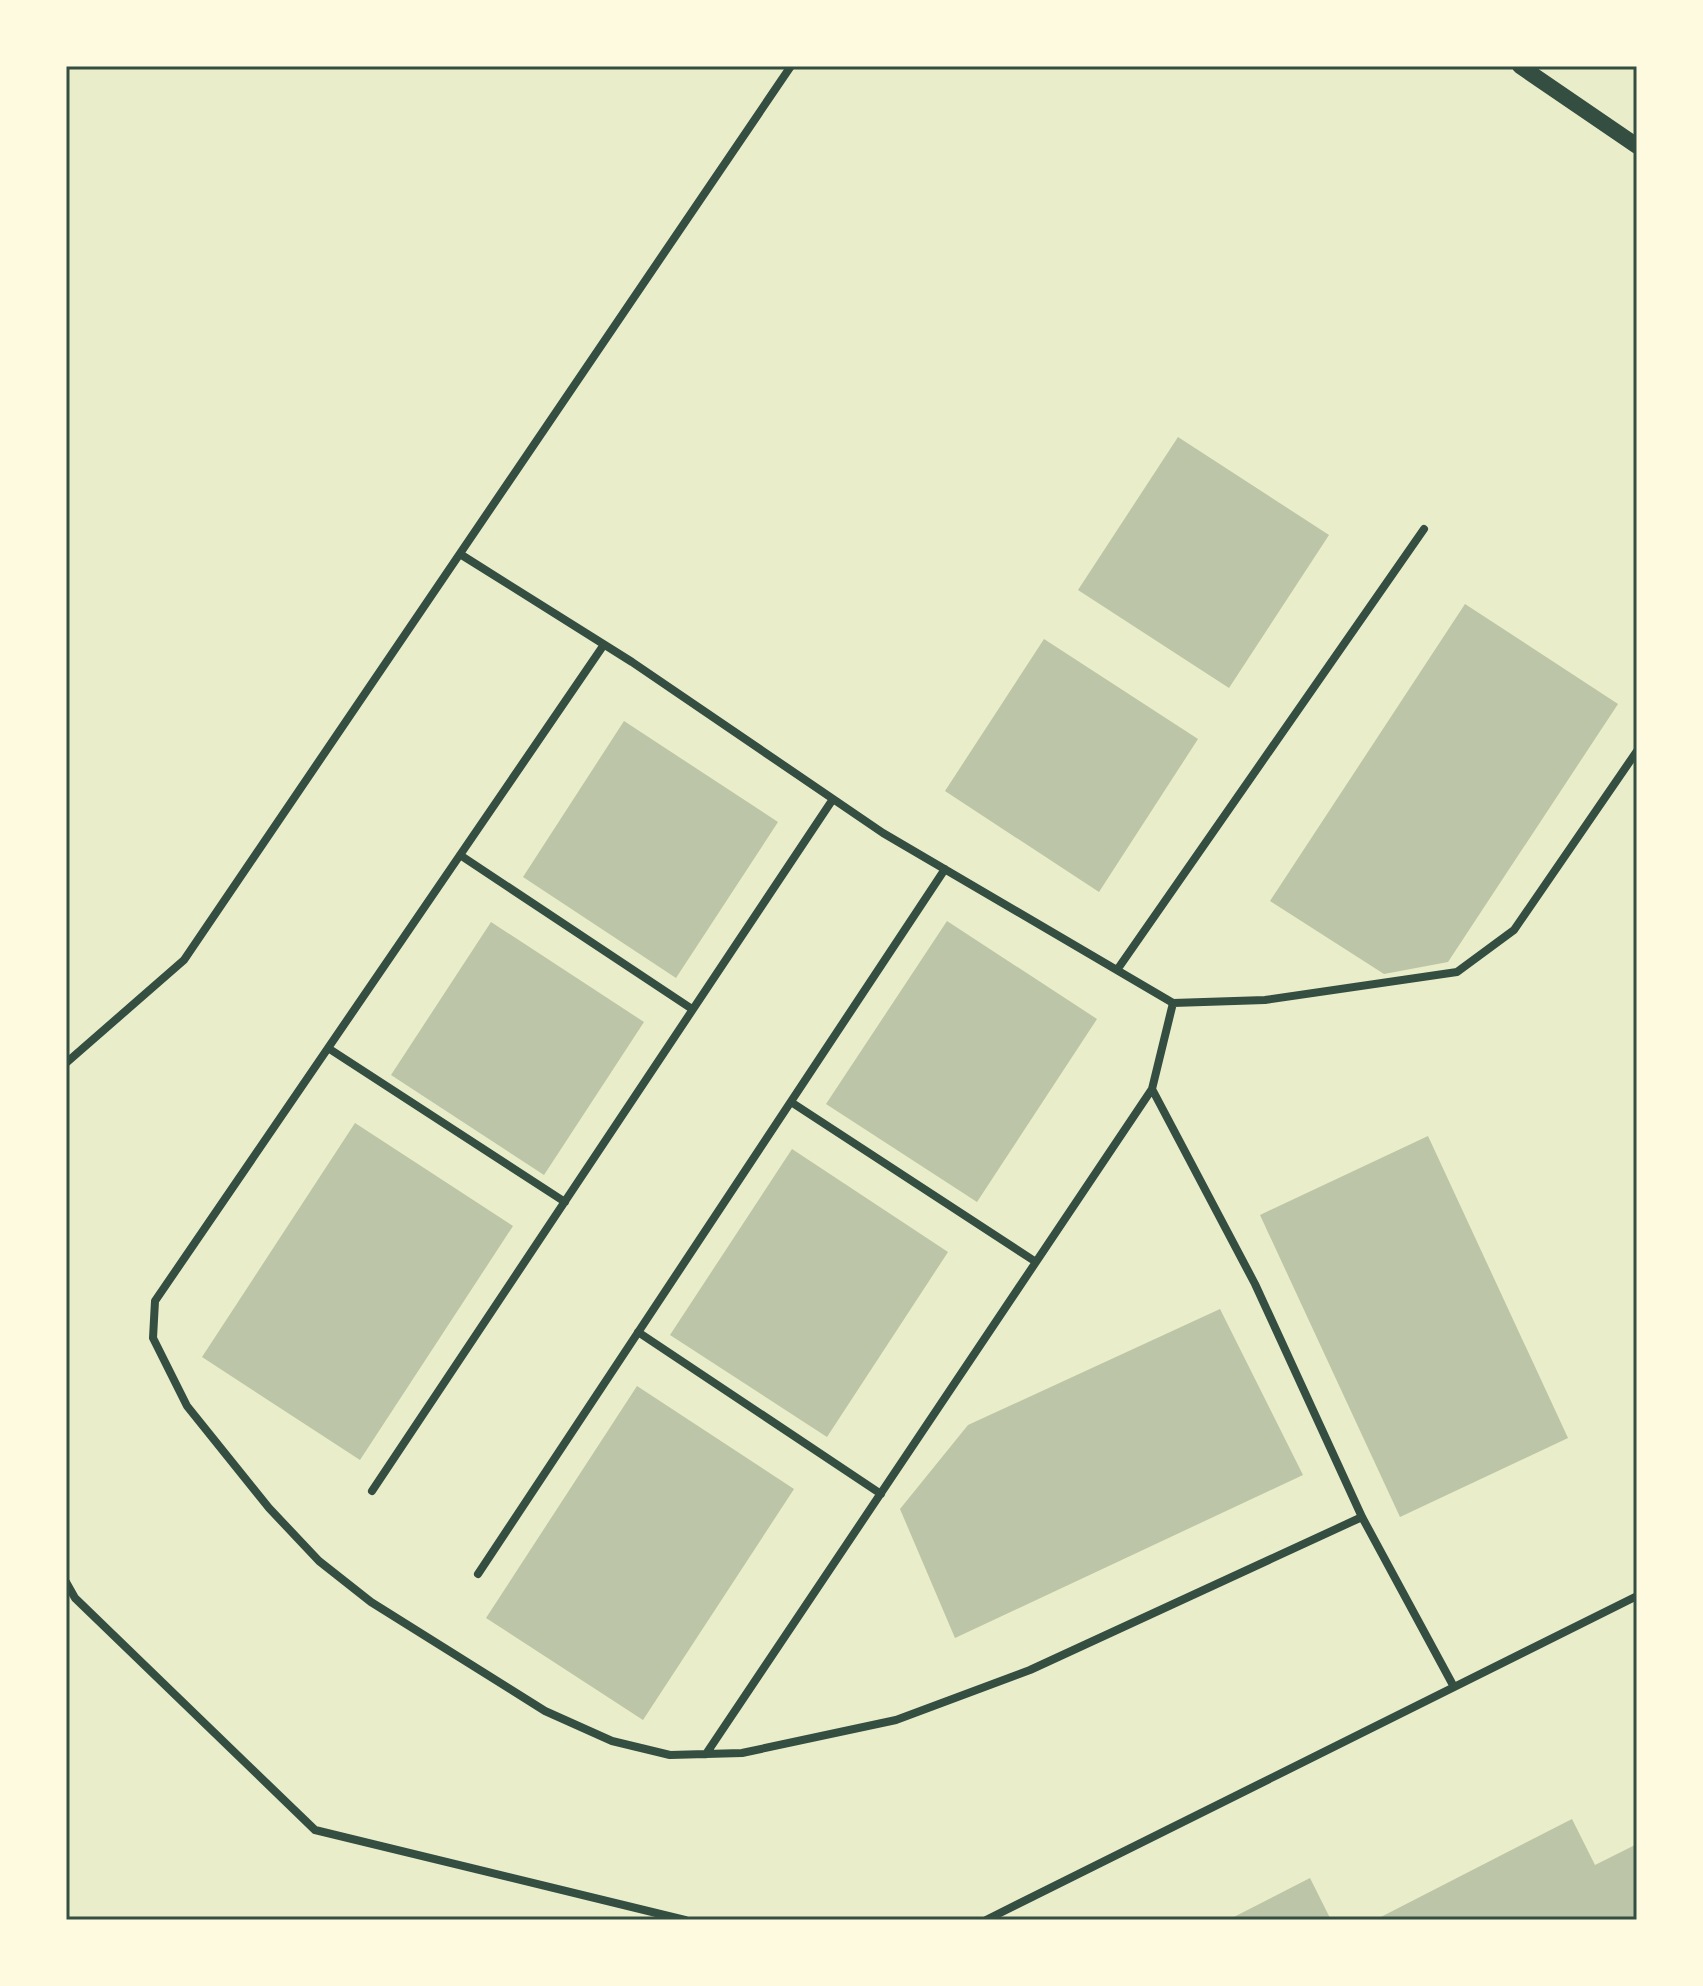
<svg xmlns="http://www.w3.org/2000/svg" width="1703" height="1986" viewBox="0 0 1703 1986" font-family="'Roboto Serif',serif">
  <rect width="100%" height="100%" fill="#e9edc9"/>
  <path fill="#bcc5a7" d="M1178,437L1329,535L1229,688L1078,590Z
    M1465,604L1618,704L1448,962L1384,974L1270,901Z
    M1044,639L1198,739L1099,892L945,791Z
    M624,721L778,822L676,978L523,877Z
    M947,921L1097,1019L977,1202L826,1104Z
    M491,922L644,1022L544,1175L391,1075Z
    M355,1123L513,1226L360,1460L202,1357Z
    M1428,1136L1568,1438L1400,1517L1260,1215Z
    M792,1149L948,1252L827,1437L670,1335Z
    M1220,1309L1303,1475L955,1638L900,1509L968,1425Z
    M637,1386L794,1489L643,1720L486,1618Z
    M1572,1819L1595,1865L1637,1844V1920H1375Z
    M1310,1878L1331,1920H1228Z"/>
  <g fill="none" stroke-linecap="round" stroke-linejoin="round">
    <path stroke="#344e41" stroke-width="8" d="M460,554L632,662L883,833L1173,1003L1152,1089L1255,1284L1362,1517L1454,1687
      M603,646L155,1301L153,1338L187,1406L269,1508L319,1561L371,1602L545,1711L612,1741L670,1755L742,1753L896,1720L1030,1670L1362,1517
      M460,855L692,1009
      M1117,970L1424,529
      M1173,1003L1265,1000L1457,972L1514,930L1637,751
      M328,1048L565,1202
      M66,1063L184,960L791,66
      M791,1102L1036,1262
      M638,1332L881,1494
      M372,1491L833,799
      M478,1574L945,869
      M66,1582L75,1598L315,1830L685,1920
      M706,1754L1152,1089
      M986,1920L1637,1596"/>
    <path stroke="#344e41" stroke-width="16" d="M1520,66L1637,146"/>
  </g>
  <rect width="1703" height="1986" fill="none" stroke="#fefae0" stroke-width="136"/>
  <rect x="68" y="68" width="1567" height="1850" fill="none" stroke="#344e41" stroke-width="3"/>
</svg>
